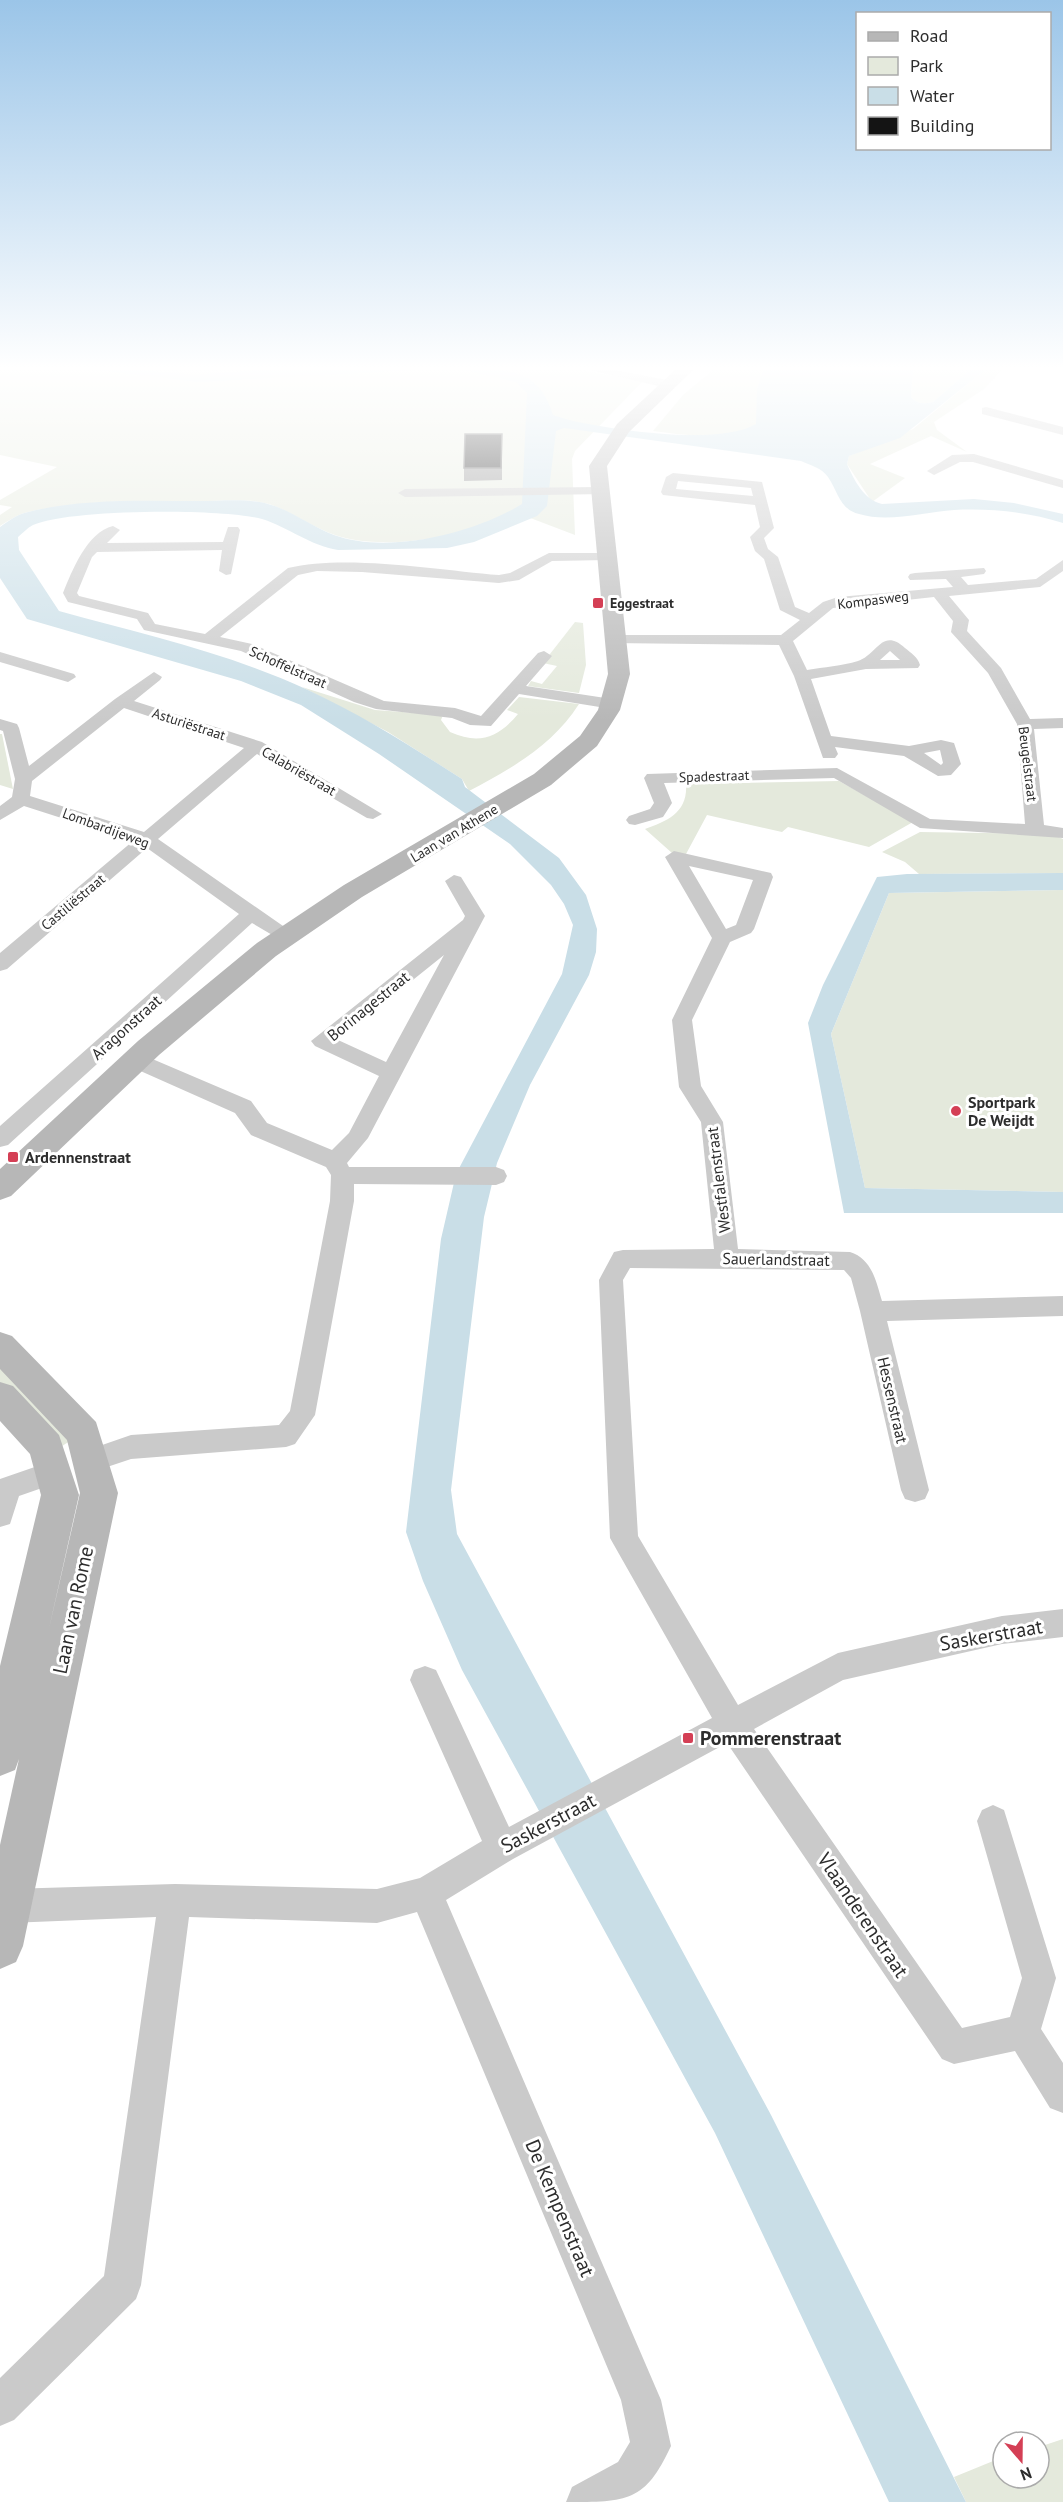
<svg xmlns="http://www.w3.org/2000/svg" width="1063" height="2502" font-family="'PT Sans',sans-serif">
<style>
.green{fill:#e4e9dc}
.water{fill:#c9dee7}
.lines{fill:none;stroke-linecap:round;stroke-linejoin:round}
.street{fill:#cacaca;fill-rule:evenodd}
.secondary{fill:#b7b7b7;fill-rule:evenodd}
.wall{fill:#8a8a8a}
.building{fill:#141414;stroke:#5a5a5a;stroke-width:1.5}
.poi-dot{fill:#d43f55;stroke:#fff;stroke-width:2}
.labels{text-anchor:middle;stroke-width:6;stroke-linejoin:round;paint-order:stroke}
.far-street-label{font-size:14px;fill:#2d2d2d;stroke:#fff}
.far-poi-label{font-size:14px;font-weight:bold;fill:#2d2d2d;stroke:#fff;text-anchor:start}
.street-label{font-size:16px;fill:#2d2d2d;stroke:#fff}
.poi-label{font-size:16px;font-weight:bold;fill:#2d2d2d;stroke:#fff;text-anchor:start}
.near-street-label{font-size:20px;fill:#2d2d2d;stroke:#fff}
.near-poi-label{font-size:20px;font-weight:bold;fill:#2d2d2d;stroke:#fff;text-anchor:start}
</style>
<rect width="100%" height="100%" fill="#fff"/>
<g class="green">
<path d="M 0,370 L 581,370 L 643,381 L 575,451 L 572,459 L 575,535 L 512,511 C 468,537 384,552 335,535 C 312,527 292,512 269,504 C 249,498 221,501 201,501 C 144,501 84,499 28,512 C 18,514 8,521 0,526 L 0,515 L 12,507 L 0,505 L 0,500 L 57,467 L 0,455 Z"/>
<path d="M 713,370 L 763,370 L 757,389 L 757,424 C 727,442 686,435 653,431 L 683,395 Z"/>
<path d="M 913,370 L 970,370 L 933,402 C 924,404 917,404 911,397 Z"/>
<path d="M 985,370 L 1002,370 L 984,389 L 934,422 L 937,430 L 967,452 L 931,436 L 870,464 L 905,478 L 872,502 L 847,464 L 849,456 L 913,429 Z"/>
<path d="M 575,622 L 583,623 L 586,665 L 579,693 L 528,686 L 531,681 L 542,684 L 557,666 L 543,663 Z"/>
<path d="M 302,687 L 375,710 L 443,715 L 441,720 L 450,732 C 479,745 498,738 518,714 L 507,710 L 519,697 L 579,704 C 552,746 512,768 469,791 L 462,779 L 388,732 Z"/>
<path d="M 0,734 L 2,734 L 13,789 L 0,785 Z"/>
<path d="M 839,781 L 913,822 L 869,847 L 788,827 L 782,832 L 707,815 L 686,854 L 672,853 L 645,829 C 668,821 688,812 686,784 Z"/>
<path d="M 920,832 L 1052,834 L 1063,839 L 1063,873 L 919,874 L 905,862 L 882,852 Z"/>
<path d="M 1063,890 L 1063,1192 L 865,1188 L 831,1034 L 889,893 Z"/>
<path d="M 0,1357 L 70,1441 L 62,1446 L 0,1387 Z"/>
<path d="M 1063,2439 L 1063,2502 L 966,2502 L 954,2477 L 1003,2457 L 1003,2478 L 1039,2478 L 1039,2447 Z"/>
</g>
<g class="water">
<path d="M 96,370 L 142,370 L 195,375 L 256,370 L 414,370 L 199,382 Z"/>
<path d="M 464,370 C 506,370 538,366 553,415 L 569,420 C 612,430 719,446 756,424 L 757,389 L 763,370 L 913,370 L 911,397 C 917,404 924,404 933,402 L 970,370 L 985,370 L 900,438 L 849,456 L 847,464 C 854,480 864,500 882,504 L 974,499 L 1014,503 L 1063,514 L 1063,523 C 1029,512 990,508 954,510 C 925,512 888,523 859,514 C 839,509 838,491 828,477 C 822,468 810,465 801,461 L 564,428 L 556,431 L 547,506 L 537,516 L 474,542 L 447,548 L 338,550 C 311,546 288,527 262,519 C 222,508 68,509 33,525 C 27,528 23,533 18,537 L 19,550 L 59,611 C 142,634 229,653 308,690 C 362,715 412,747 462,779 L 465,787 L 559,858 L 586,895 L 597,929 L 596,952 L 589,975 L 530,1085 L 497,1163 L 484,1217 L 451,1490 L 457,1534 L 771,2115 L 966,2502 L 889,2502 L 715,2133 L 462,1670 L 423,1581 L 406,1532 L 441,1239 L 456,1174 L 562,974 L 573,925 L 564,904 L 551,885 L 510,844 L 379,754 L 301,705 L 241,681 L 27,619 L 0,578 L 0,527 C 8,521 18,514 28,512 C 84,498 143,501 200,501 C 221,501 248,498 268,504 C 291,510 312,527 334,535 C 388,555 475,533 522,504 L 527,393 L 516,382 Z"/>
<path d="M 1063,873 L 1063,890 L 889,893 L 831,1034 L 865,1188 L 1063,1192 L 1063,1213 L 844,1213 L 808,1023 L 823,985 L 877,877 L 907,874 Z"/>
</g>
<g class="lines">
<g class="street">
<path d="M 589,370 L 615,370 L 667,380 L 673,384 L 667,388 Z"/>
<path d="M 986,407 L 1063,427 L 1063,435 L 982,414 L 982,408 Z"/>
<path d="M 974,454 L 1063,480 L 1063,488 L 973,462 L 960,462 L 934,475 L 927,471 L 952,455 Z"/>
<path d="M 673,473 L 762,482 L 774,528 L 764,538 L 768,549 L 778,557 L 795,607 L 809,613 L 823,602 L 838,597 L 953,587 L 946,579 L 910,580 L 908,577 L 910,574 L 915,573 L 984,568 L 986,571 L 984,574 L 961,577 L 968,585 L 1036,579 L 1063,560 L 1063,571 L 1040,587 L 949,596 L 969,620 L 967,631 L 1001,668 L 1030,719 L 1063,718 L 1063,728 L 1034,729 L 1044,825 L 1063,828 L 1063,838 L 920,828 L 834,778 L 664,783 L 672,803 L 663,817 L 635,825 L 629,824 L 626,820 L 629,816 L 650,809 L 654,803 L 644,778 L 647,774 L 837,768 L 930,819 L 1025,824 L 1017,724 L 988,673 L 951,632 L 953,621 L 934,597 L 833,608 L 793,641 L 807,670 C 824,667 842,666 858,661 C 877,655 882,627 905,648 C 911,653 918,657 920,665 L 918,668 L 866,669 L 811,679 L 831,736 L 909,746 L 941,740 L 954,743 L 961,764 L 951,775 L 938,776 L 904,756 L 835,747 L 838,754 L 835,758 L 823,758 L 794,676 L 779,645 L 610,643 L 608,640 L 610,637 L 616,635 L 781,635 L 800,620 L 780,610 L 764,559 L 755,551 L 750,537 L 760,527 L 755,505 L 663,495 L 661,492 L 666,477 ZM 678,481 L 751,488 L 753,496 L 676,489 ZM 890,651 L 900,660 L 880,660 ZM 940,750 L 943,763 L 941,765 L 924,753 Z"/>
<path d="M 600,487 L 605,488 L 605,494 L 405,497 L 398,493 L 405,489 Z"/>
<path d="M 113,526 L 120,530 L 107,543 L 223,542 L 228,527 L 238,527 L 240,530 L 231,574 L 226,575 L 219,571 L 222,550 L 97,552 L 92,557 L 77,593 L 79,596 L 148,613 L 155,624 L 205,634 L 288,568 C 345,554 438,570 499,575 L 510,573 L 549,553 L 612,553 L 614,556 L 612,559 L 607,560 L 552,561 L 519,580 L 499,583 L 362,572 L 317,571 L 298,575 L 220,637 L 252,644 L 384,701 L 455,708 L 481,716 L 538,653 L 544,651 L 552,656 L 526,686 L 612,699 L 620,704 L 612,709 L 519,694 L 491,726 L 470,725 L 452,718 L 376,709 L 354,702 L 241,651 L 144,630 L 137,619 L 68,602 L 63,593 C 72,571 87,532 113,526 Z"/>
<path d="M 0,652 L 74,674 L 76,677 L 68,682 L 0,662 Z"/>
<path d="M 154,672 L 162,677 L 160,680 L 134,701 L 262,742 L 382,814 L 373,819 L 367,818 L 257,754 L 158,839 L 296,935 L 293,939 L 279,939 L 252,923 L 8,1145 L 0,1147 L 0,1126 L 239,914 L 147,848 L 7,969 L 0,971 L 0,953 L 133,841 L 24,806 L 0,820 L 0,806 L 12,797 L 15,779 L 3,731 L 0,730 L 0,719 L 17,724 L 19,728 L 29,766 L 115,699 ZM 124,708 L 244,748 L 144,832 L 30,796 L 32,781 Z"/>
<path d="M 674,851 L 771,873 L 773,877 L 754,929 L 751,933 L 730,942 L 692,1020 L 701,1086 L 723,1122 L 738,1249 L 850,1252 C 872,1259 876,1281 882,1301 L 1063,1296 L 1063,1316 L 887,1321 L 929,1490 L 925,1499 L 915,1502 L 905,1499 L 901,1490 L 860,1311 L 851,1278 L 844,1270 L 630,1268 L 623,1280 L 638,1536 L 738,1705 L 838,1653 L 1002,1616 L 1063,1609 L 1063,1637 L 1002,1644 L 843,1680 L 754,1729 L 962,2028 L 1010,2017 L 1022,1978 L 977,1821 L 982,1810 L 993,1805 L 1004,1810 L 1056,1978 L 1041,2029 L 1063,2063 L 1063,2113 L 1050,2108 L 1015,2051 L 954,2064 L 942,2059 L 727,1743 L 513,1859 L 446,1900 L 661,2400 L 671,2446 C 645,2502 628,2502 566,2502 L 572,2487 L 618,2462 L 630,2442 L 621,2400 L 417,1912 L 377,1923 L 189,1917 L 141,2285 L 136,2299 L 14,2420 L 0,2426 L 0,2378 L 104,2276 L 156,1917 L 9,1923 L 0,1919 L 0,1893 L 9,1889 L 175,1884 L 377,1889 L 420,1878 L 482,1841 L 410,1680 L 414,1670 L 425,1666 L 436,1670 L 509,1827 L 712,1718 L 610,1538 L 599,1280 L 614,1252 L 623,1250 L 714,1249 L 701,1122 L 679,1087 L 672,1020 L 712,938 L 665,857 ZM 689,866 L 753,880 L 736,925 L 726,929 Z"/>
<path d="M 454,875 L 461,877 L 485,916 L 368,1138 L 347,1163 L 349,1167 L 496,1167 L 504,1170 L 507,1176 L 504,1182 L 496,1185 L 354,1184 L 354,1201 L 315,1415 L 295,1444 L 286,1447 L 131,1459 L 92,1472 L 82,1468 L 79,1460 L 82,1452 L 131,1435 L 279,1425 L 290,1411 L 330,1201 L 331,1175 L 326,1167 L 251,1135 L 235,1113 L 127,1065 L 124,1060 L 127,1055 L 135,1053 L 143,1055 L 251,1101 L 267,1123 L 332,1150 L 349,1133 L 379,1076 L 315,1046 L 311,1041 L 463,920 L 465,916 L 445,881 ZM 444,955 L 386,1062 L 338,1040 Z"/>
<path d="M 55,1460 L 65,1464 L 69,1472 L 65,1480 L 19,1496 L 10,1524 L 0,1527 L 0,1479 Z"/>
</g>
<g class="secondary">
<path d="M 675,370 L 693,370 L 629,432 L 607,466 L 630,674 L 620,710 L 597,746 L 551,785 L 362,897 L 276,956 L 159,1055 L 11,1196 L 0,1200 L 0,1169 L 138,1041 L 257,943 L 344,885 L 534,774 L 580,736 L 598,710 L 608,674 L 589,466 L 617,424 Z"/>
<path d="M 0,1332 L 12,1336 L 96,1422 L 118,1493 L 23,1946 L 16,1962 L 0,1969 L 0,1845 L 19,1759 L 15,1770 L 0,1776 L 0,1666 L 41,1495 L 30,1454 L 0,1421 L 0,1382 L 13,1386 L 59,1435 L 79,1495 L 48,1633 L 80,1493 L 67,1440 L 0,1369 Z"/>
</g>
</g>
<path class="wall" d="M 502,447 L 502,480 L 464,481 L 464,468 Z"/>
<path class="building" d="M 465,434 L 502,434 L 501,468 L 464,468 Z"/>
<linearGradient id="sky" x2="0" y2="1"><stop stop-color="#9bc5e8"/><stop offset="0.51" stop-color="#fff"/><stop offset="1" stop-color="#fff" stop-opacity="0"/></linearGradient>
<rect width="1063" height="721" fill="url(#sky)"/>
<g class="poi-dot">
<rect x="592" y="597" width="12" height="12" rx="3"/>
<circle cx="956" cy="1111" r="6"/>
<rect x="7" y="1151" width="12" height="12" rx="3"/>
<rect x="682" y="1732" width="12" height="12" rx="3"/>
</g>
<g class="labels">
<g class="far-street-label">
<text transform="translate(873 600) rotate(-7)" y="5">Kompasweg</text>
<text transform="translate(288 667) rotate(24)" y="5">Schoffelstraat</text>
<text transform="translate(189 724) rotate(18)" y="5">Asturiëstraat</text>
<text transform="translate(1028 764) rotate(83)" y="5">Beugelstraat</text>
<text transform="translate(299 771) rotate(30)" y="5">Calabriëstraat</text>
<text transform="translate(714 776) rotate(-2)" y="5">Spadestraat</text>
<text transform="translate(106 828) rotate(20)" y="5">Lombardijeweg</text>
<text transform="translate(454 833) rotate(-31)" y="5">Laan van Athene</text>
<text transform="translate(73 902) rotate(-40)" y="5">Castiliëstraat</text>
</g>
<g class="far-poi-label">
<text x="610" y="608">Eggestraat</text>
</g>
<g class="street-label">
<text transform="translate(368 1006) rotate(-39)" y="6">Borinagestraat</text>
<text transform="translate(126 1027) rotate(-42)" y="6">Aragonstraat</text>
<text transform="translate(718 1180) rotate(-97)" y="6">Westfalenstraat</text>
<text transform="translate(776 1259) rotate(1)" y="6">Sauerlandstraat</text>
<text transform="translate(893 1400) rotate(77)" y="6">Hessenstraat</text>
</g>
<g class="poi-label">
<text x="968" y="1108">Sportpark<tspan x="968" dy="18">De Weijdt</tspan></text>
<text x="25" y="1163">Ardennenstraat</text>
</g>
<g class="near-street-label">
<text transform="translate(73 1610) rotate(-78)" y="7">Laan van Rome</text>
<text transform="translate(991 1635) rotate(-10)" y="7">Saskerstraat</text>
<text transform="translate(548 1823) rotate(-28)" y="7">Saskerstraat</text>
<text transform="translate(863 1915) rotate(56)" y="7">Vlaanderenstraat</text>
<text transform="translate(560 2208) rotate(67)" y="7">De Kempenstraat</text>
</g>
<g class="near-poi-label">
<text x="700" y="1745">Pommerenstraat</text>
</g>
</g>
<rect x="856" y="12" width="195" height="138" fill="#ffffff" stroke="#ababab" stroke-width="1.5"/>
<rect x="868" y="32" width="30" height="9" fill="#b7b7b7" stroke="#ababab" stroke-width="1.5"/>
<text x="910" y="42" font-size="18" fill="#2d2d2d">Road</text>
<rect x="868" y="57" width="30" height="18" fill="#e4e9dc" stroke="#ababab" stroke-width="1.5"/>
<text x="910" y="72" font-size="18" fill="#2d2d2d">Park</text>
<rect x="868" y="87" width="30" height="18" fill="#c9dee7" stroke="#ababab" stroke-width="1.5"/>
<text x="910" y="102" font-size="18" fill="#2d2d2d">Water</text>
<rect x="868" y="117" width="30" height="18" fill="#141414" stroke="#ababab" stroke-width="1.5"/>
<text x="910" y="132" font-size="18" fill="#2d2d2d">Building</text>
<g transform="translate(1021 2460) rotate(160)"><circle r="28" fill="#ffffff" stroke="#ababab" stroke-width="1.5"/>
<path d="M0-4.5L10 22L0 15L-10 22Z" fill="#d43f55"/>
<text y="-9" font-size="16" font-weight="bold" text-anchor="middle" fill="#2d2d2d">N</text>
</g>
</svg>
